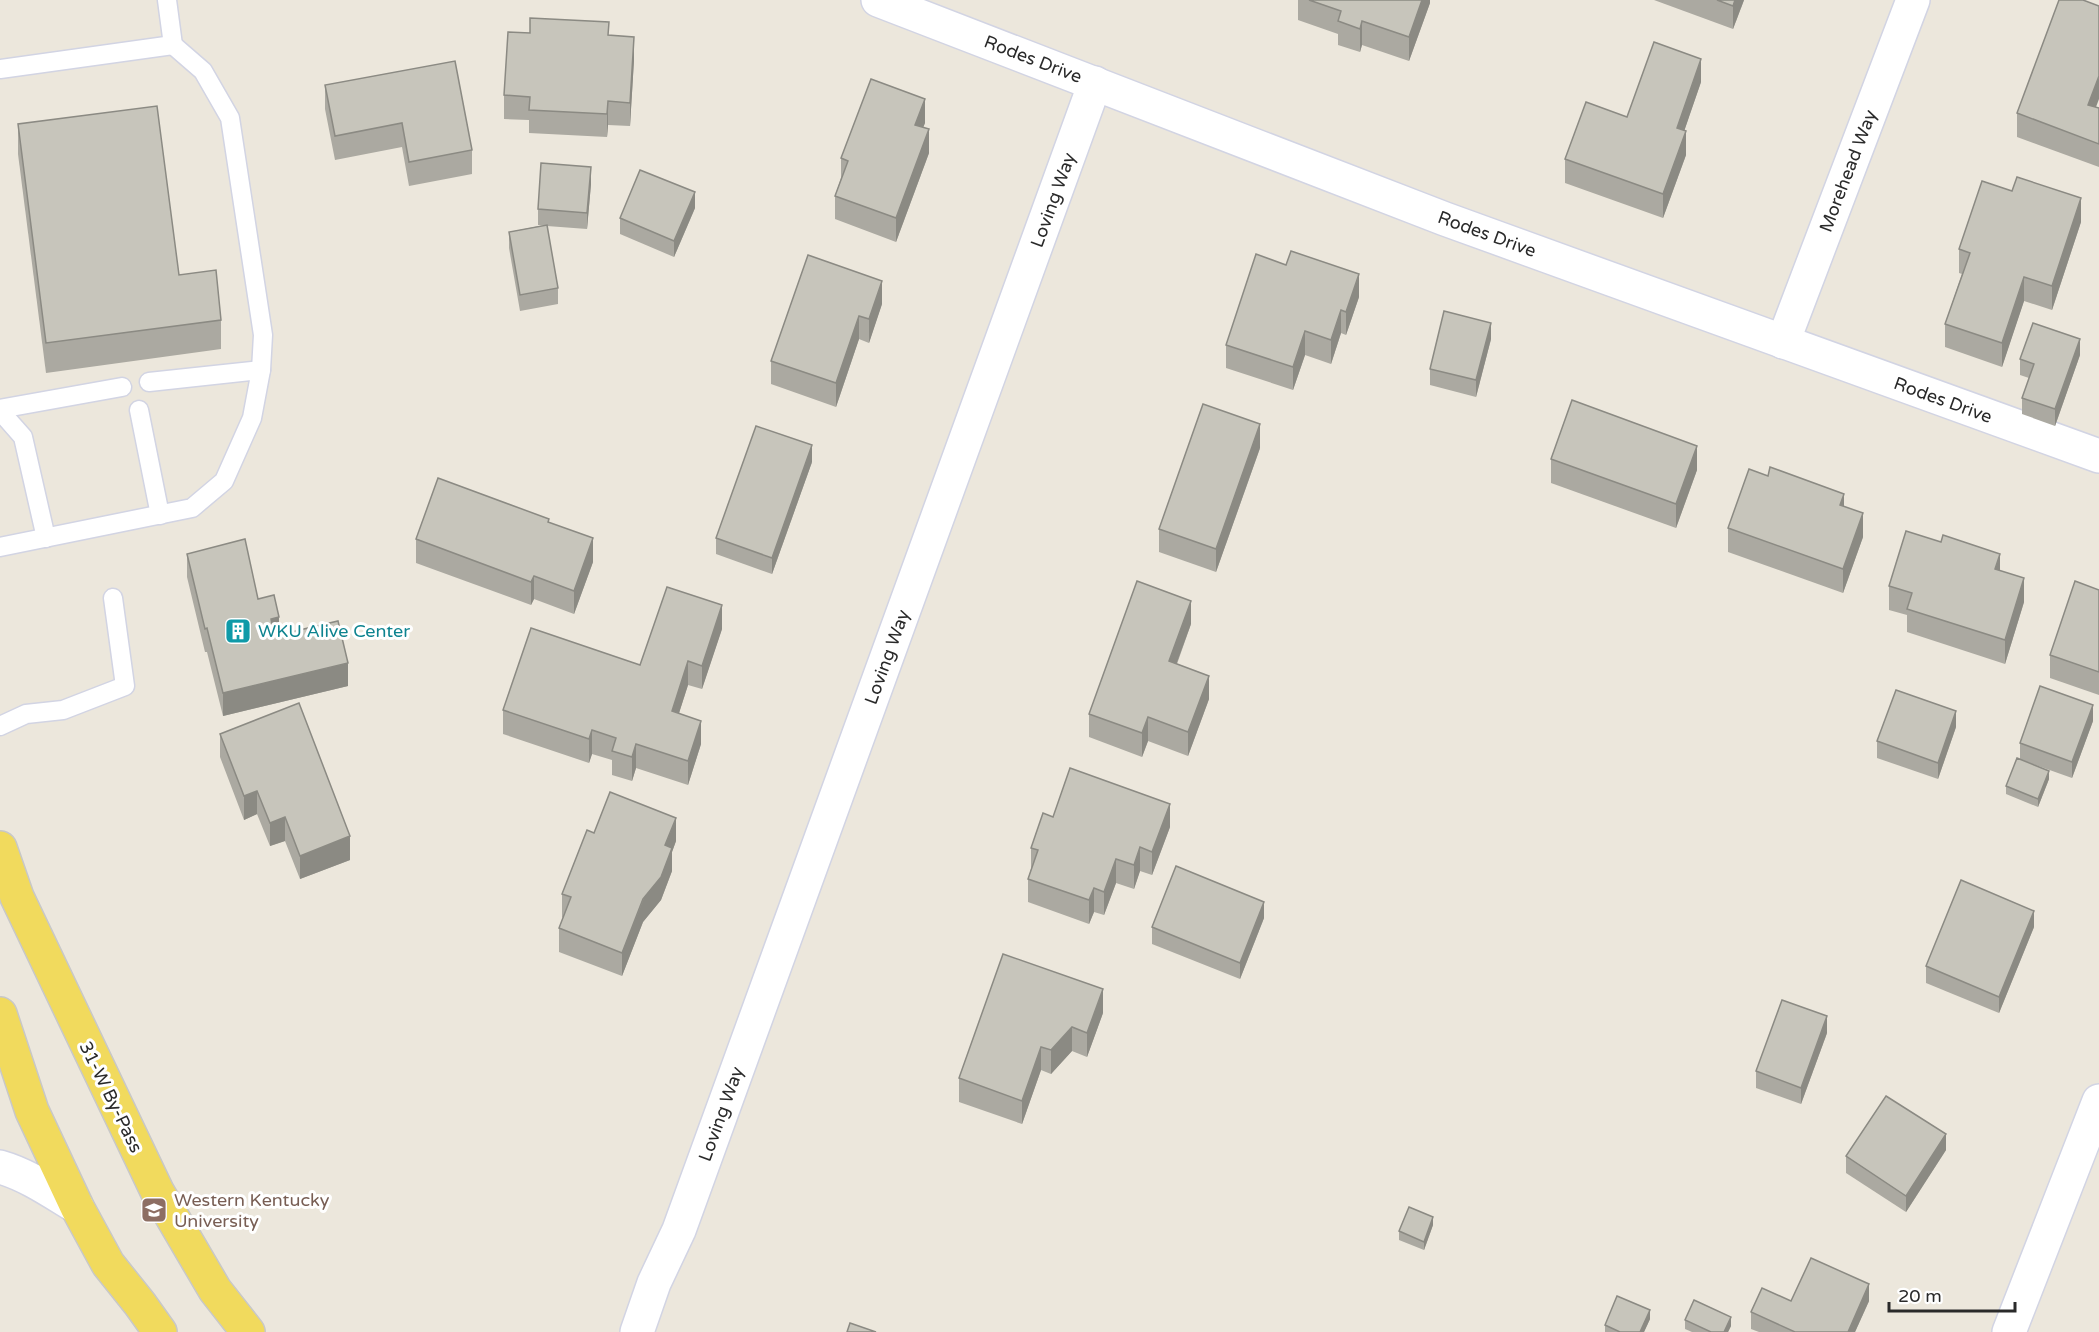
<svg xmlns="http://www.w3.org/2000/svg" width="2099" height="1332" font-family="'Varela Round',sans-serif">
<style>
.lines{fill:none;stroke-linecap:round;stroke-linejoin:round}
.service-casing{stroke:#d2d4e3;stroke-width:21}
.minor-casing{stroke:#d2d4e3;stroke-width:36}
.primary-casing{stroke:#c8c8c8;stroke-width:36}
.service{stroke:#fff;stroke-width:18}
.minor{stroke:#fff;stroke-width:33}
.primary{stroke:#f1da5d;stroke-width:33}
.wall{fill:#aba9a1}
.shaded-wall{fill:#8b8a83}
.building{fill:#c7c5bb;stroke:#8b8a83;stroke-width:1.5}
.labels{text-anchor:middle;stroke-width:6;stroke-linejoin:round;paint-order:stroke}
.street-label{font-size:18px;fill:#2a2a2a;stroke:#fff}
.culture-label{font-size:18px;fill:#0d838f;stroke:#fff;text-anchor:start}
.education-label{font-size:18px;fill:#785e54;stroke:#fff;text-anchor:start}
</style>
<rect width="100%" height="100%" fill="#ece7dc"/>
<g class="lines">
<defs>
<g id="service">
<path d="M 173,45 L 203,71 L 230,118 L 263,335 L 261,370"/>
<path d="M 0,69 L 173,45 L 167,0"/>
<path d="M 0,409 L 122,387"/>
<path d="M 139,410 L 160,515"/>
<path d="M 0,411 L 23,437 L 46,538"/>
<path d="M 0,547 L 192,508 L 224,481 L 252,418 L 261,370 L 149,382"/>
<path d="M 0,726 L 26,714 L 63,710 L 125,686 L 113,598"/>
</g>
<g id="minor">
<path d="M 878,0 L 1445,219 L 2099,456"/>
<path d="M 1783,342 L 1913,0"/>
<path d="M 0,1167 C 28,1175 52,1192 77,1207"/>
<path d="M 637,1332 L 654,1283 L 679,1230 L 1095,83"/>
<path d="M 2009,1332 L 2099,1101"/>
</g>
<g id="primary">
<path d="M 0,848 L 17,897 L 157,1191 L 215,1290 L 248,1332"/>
<path d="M 0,1014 L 32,1111 L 77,1207 L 108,1264 L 140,1304 L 160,1332"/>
</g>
</defs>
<use href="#service" class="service-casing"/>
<use href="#minor" class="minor-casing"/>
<use href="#primary" class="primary-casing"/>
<use href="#service" class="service"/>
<use href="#minor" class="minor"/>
<use href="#primary" class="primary"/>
</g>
<g class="wall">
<path d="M 1298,0 L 1430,0 L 1430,3 L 1409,61 L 1362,45 L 1360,52 L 1338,45 L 1338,34 L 1298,20 Z"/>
<path d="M 1654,0 L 1744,0 L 1733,29 Z"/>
<path d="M 609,35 L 634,60 L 630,126 L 608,125 L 607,137 L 529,133 L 529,120 L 504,119 L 504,95 Z"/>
<path d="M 1701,82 L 1684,131 L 1686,155 L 1663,218 L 1565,183 L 1565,159 L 1627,117 Z"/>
<path d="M 325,85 L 472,150 L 472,174 L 409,186 L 402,147 L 335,160 L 325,109 Z"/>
<path d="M 2096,107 L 2099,108 L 2099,167 L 2017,137 L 2017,113 Z"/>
<path d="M 925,123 L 923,127 L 929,153 L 896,242 L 835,219 L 835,196 L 841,178 L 841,158 Z"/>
<path d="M 18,124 L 221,320 L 221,349 L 46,373 L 18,154 Z"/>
<path d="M 591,184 L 587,229 L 547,226 L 558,288 L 558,304 L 520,311 L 509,248 L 509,232 L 544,225 L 538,225 L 538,209 Z"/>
<path d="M 695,208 L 674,257 L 620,234 L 620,218 Z"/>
<path d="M 2081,222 L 2052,310 L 2024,301 L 2002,367 L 1945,347 L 1945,324 L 1962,274 L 1959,273 L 1959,249 Z"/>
<path d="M 1359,297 L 1346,335 L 1341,333 L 1331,364 L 1305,355 L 1293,390 L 1226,368 L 1226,345 Z"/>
<path d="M 882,304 L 869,343 L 859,339 L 836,407 L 771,384 L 771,361 Z"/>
<path d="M 1491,339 L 1476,397 L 1430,385 L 1430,369 Z"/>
<path d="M 2080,355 L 2055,426 L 2022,414 L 2022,398 L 2029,378 L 2020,375 L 2020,359 Z"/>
<path d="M 1260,448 L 1216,572 L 1159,552 L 1159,529 Z"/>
<path d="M 1551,459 L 1697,470 L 1676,528 L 1551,483 Z"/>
<path d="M 812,462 L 772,574 L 716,554 L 716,538 Z"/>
<path d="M 1844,506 L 1863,537 L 1843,593 L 1728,552 L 1728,528 Z"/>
<path d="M 549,522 L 593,562 L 574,614 L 534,599 L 531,605 L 416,563 L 416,539 Z"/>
<path d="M 187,554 L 258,599 L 279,635 L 348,686 L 223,716 L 207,652 L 205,652 L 187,577 Z"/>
<path d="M 2000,571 L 2024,602 L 2005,664 L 1907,632 L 1907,615 L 1889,610 L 1889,586 Z"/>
<path d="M 2099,590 L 2099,695 L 2050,678 L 2050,655 Z"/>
<path d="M 1191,624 L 1177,664 L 1209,699 L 1188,756 L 1148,741 L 1142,757 L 1089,737 L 1089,714 Z"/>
<path d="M 722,629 L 702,689 L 688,685 L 679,713 L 701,744 L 688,785 L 636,768 L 632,781 L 612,775 L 612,760 L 592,754 L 589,763 L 503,734 L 503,710 L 640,665 Z"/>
<path d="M 2093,721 L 2072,778 L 2027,762 L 2049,779 L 2038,807 L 2006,794 L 2006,786 L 2020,759 L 2020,743 Z"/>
<path d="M 1956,727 L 1938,779 L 1877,758 L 1877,741 Z"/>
<path d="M 220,734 L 350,860 L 300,879 L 285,841 L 270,846 L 257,814 L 244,820 L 220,757 Z"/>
<path d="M 1170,827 L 1152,875 L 1140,871 L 1134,889 L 1116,883 L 1104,915 L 1094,912 L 1089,924 L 1028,902 L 1028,879 L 1031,869 L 1031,848 Z"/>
<path d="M 594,833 L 676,841 L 672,852 L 672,871 L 661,900 L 643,922 L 622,976 L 559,952 L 559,928 L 563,918 L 562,917 L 562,894 Z"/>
<path d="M 1264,918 L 1240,979 L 1152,944 L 1152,927 Z"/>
<path d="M 2034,927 L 1999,1013 L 1926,983 L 1926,966 Z"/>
<path d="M 1103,1013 L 1087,1057 L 1072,1051 L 1051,1074 L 1041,1070 L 1022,1124 L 959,1102 L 959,1078 Z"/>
<path d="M 1827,1033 L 1801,1104 L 1756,1088 L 1756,1071 Z"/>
<path d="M 1946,1150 L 1906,1212 L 1846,1173 L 1846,1156 Z"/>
<path d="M 1433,1225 L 1424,1250 L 1399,1240 L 1399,1231 Z"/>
<path d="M 1869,1301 L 1855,1332 L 1759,1332 L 1751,1329 L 1751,1312 Z"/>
<path d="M 1650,1319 L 1644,1332 L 1605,1332 L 1605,1325 Z"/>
<path d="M 1685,1320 L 1731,1326 L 1728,1332 L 1692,1332 L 1685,1329 Z"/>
</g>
<g class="shaded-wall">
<path d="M 1422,0 L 1430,0 L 1430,3 L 1409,61 L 1409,37 Z"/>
<path d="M 1735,0 L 1744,0 L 1733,29 L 1733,6 Z"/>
<path d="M 1362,21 L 1362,45 L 1360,52 L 1360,29 Z"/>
<path d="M 634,37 L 634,60 L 630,126 L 630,103 Z"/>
<path d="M 1701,59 L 1701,82 L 1677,152 L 1677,128 Z"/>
<path d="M 2099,76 L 2099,99 L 2088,128 L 2088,105 Z"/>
<path d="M 925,99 L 925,123 L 915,148 L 915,125 Z"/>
<path d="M 608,101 L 608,125 L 607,137 L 607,114 Z"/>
<path d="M 929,129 L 929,153 L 896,242 L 896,218 Z"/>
<path d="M 1686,131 L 1686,155 L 1663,218 L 1663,194 Z"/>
<path d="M 591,167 L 591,184 L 587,229 L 587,213 Z"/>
<path d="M 695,192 L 695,208 L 674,257 L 674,241 Z"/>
<path d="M 2081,198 L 2081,222 L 2052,310 L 2052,286 Z"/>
<path d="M 1359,274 L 1359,297 L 1346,335 L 1346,312 Z"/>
<path d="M 2024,277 L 2024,301 L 2002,367 L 2002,343 Z"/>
<path d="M 882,281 L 882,304 L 869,343 L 869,319 Z"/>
<path d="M 1341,310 L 1341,333 L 1331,364 L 1331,340 Z"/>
<path d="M 859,316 L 859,339 L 836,407 L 836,383 Z"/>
<path d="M 1491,323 L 1491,339 L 1476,397 L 1476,380 Z"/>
<path d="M 1305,331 L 1305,355 L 1293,390 L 1293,367 Z"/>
<path d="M 2080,339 L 2080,355 L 2055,426 L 2055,409 Z"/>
<path d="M 1260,424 L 1260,448 L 1216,572 L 1216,549 Z"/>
<path d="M 812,445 L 812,462 L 772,574 L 772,558 Z"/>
<path d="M 1697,446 L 1697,470 L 1676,528 L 1676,504 Z"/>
<path d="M 1844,494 L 1844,517 L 1840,505 Z"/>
<path d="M 1863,513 L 1863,537 L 1843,593 L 1843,569 Z"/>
<path d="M 593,538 L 593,562 L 574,614 L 574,591 Z"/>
<path d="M 2000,554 L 2000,577 L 1995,569 Z"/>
<path d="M 534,576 L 534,599 L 531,605 L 531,582 Z"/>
<path d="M 2024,578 L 2024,602 L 2005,664 L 2005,640 Z"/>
<path d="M 1191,601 L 1191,624 L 1169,684 L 1169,661 Z"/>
<path d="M 722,605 L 722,629 L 702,689 L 702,666 Z"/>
<path d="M 279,617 L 279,640 L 271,642 L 271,619 Z"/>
<path d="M 688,661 L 688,685 L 672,735 L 672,711 Z"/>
<path d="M 348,663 L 348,686 L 223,716 L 223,693 Z"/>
<path d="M 1209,676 L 1209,699 L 1188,756 L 1188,732 Z"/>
<path d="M 2093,705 L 2093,721 L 2072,778 L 2072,762 Z"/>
<path d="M 1956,711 L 1956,727 L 1938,779 L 1938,763 Z"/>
<path d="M 1148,717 L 1148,741 L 1142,757 L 1142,733 Z"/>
<path d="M 701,721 L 701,744 L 688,785 L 688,761 Z"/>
<path d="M 592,730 L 592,754 L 589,763 L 589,739 Z"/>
<path d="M 636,744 L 636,768 L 632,781 L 632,757 Z"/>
<path d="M 2049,771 L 2049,779 L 2038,807 L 2038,799 Z"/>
<path d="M 257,791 L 257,814 L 244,820 L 244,796 Z"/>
<path d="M 1170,804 L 1170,827 L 1152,875 L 1152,852 Z"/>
<path d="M 285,817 L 285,841 L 270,846 L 270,823 Z"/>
<path d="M 676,818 L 676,841 L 672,852 L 672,871 L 661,900 L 643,922 L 622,976 L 622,953 Z"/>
<path d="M 350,836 L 350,860 L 300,879 L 300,856 Z"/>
<path d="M 1140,847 L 1140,871 L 1134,889 L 1134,865 Z"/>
<path d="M 1116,859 L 1116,883 L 1104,915 L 1104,892 Z"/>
<path d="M 1094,888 L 1094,912 L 1089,924 L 1089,900 Z"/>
<path d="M 1264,902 L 1264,918 L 1240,979 L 1240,963 Z"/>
<path d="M 2034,911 L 2034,927 L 1999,1013 L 1999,997 Z"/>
<path d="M 1103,989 L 1103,1013 L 1087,1057 L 1087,1033 Z"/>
<path d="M 1827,1016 L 1827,1033 L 1801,1104 L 1801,1088 Z"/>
<path d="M 1072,1027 L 1072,1051 L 1051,1074 L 1051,1050 Z"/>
<path d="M 1041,1047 L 1041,1070 L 1022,1124 L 1022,1101 Z"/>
<path d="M 1946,1134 L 1946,1150 L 1906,1212 L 1906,1196 Z"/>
<path d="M 1433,1217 L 1433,1225 L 1424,1250 L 1424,1242 Z"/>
<path d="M 1869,1284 L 1869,1301 L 1855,1332 L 1848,1332 Z"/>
<path d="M 1650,1310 L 1650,1319 L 1644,1332 L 1640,1332 Z"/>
<path d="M 1731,1317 L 1731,1326 L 1728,1332 L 1724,1332 Z"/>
</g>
<g class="building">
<path d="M 1309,0 L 1422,0 L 1409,37 L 1362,21 L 1360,29 L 1338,21 L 1341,11 Z"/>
<path d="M 1717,0 L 1735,0 L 1733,6 Z"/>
<path d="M 2059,0 L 2083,0 L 2099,6 L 2099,76 L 2088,105 L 2099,108 L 2099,144 L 2017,113 Z"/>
<path d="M 530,18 L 609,22 L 608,35 L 634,37 L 630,103 L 608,101 L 607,114 L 529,110 L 530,97 L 504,95 L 508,32 L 530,33 Z"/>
<path d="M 1654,42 L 1701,59 L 1677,128 L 1686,131 L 1663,194 L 1565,159 L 1586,102 L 1627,117 Z"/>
<path d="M 455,61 L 472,150 L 409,162 L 402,123 L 335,136 L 325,85 Z"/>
<path d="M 871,79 L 925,99 L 915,125 L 929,129 L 896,218 L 835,196 L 848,161 L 841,158 Z"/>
<path d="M 157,106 L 179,275 L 216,270 L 221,320 L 46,343 L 18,124 Z"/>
<path d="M 541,163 L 591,167 L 587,213 L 538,209 Z"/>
<path d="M 640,170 L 695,192 L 674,241 L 620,218 Z"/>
<path d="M 2017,177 L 2081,198 L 2052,286 L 2024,277 L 2002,343 L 1945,324 L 1970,253 L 1959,249 L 1982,181 L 2012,191 Z"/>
<path d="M 547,225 L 558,288 L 520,295 L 509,232 Z"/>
<path d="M 1291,251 L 1359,274 L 1346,312 L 1341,310 L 1331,340 L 1305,331 L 1293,367 L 1226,345 L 1256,254 L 1286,265 Z"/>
<path d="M 808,255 L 882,281 L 869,319 L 859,316 L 836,383 L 771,361 Z"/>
<path d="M 1444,311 L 1491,323 L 1476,380 L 1430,369 Z"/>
<path d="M 2033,323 L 2080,339 L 2055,409 L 2022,398 L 2034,364 L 2020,359 Z"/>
<path d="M 1572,400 L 1697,446 L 1676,504 L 1551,459 Z"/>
<path d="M 1203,404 L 1260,424 L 1216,549 L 1159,529 Z"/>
<path d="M 756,426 L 812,445 L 772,558 L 716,538 Z"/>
<path d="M 1770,467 L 1844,494 L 1840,505 L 1863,513 L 1843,569 L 1728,528 L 1749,469 L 1768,476 Z"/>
<path d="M 438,478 L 549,519 L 548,522 L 593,538 L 574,591 L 534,576 L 531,582 L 416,539 Z"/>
<path d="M 1906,531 L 1941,542 L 1943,535 L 2000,554 L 1995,569 L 2024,578 L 2005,640 L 1907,609 L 1912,593 L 1889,586 Z"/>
<path d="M 245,539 L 258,599 L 274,595 L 279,617 L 271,619 L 274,636 L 338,621 L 348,663 L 223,693 L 207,628 L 205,629 L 187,554 Z"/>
<path d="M 1137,581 L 1191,601 L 1169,661 L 1209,676 L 1188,732 L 1148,717 L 1142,733 L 1089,714 Z"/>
<path d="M 2075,581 L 2099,590 L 2099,672 L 2050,655 Z"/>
<path d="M 667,587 L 722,605 L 702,666 L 688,661 L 672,711 L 701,721 L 688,761 L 636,744 L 632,757 L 612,751 L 616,738 L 592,730 L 589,739 L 503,710 L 531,628 L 640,665 Z"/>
<path d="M 2040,686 L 2093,705 L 2072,762 L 2020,743 Z"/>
<path d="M 1896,690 L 1956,711 L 1938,763 L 1877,741 Z"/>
<path d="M 299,703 L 350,836 L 300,856 L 285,817 L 270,823 L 257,791 L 244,796 L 220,734 Z"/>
<path d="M 2017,758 L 2049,771 L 2038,799 L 2006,786 Z"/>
<path d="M 1070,768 L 1170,804 L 1152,852 L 1140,847 L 1134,865 L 1116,859 L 1104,892 L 1094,888 L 1089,900 L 1028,879 L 1038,850 L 1031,848 L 1043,813 L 1053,817 Z"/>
<path d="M 610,792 L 676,818 L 665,845 L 672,848 L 661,877 L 643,899 L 622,953 L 559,928 L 571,897 L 562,894 L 587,830 L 594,833 Z"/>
<path d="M 1176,866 L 1264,902 L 1240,963 L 1152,927 Z"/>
<path d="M 1961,880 L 2034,911 L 1999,997 L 1926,966 Z"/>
<path d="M 1003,954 L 1103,989 L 1087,1033 L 1072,1027 L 1051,1050 L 1041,1047 L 1022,1101 L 959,1078 Z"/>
<path d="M 1782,1000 L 1827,1016 L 1801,1088 L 1756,1071 Z"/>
<path d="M 1886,1096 L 1946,1134 L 1906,1196 L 1846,1156 Z"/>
<path d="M 1409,1207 L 1433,1217 L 1424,1242 L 1399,1231 Z"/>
<path d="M 1811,1258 L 1869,1284 L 1848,1332 L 1795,1332 L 1751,1312 L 1762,1288 L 1791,1301 Z"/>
<path d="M 1617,1296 L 1650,1310 L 1640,1332 L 1620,1332 L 1605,1325 Z"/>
<path d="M 1694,1300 L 1731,1317 L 1724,1332 L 1711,1332 L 1685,1320 Z"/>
<path d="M 850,1323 L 876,1332 L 847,1332 Z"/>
</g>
<defs>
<symbol id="building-square" viewBox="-11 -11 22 22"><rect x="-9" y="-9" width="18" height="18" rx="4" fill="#0f9aa8" stroke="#fff"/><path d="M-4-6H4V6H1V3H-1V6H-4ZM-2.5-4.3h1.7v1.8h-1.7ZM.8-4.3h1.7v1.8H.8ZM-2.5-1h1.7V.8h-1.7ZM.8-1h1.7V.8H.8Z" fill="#fff"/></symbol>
<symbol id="university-square" viewBox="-11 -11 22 22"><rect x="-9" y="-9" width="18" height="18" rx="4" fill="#8d6e63" stroke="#fff"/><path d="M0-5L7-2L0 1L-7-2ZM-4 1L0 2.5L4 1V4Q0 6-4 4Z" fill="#fff"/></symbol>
</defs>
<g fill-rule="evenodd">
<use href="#building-square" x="223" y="616" width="30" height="30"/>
<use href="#university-square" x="139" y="1195" width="30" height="30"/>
</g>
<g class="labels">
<g class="street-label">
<text transform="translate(1033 59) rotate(21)" y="6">Rodes Drive</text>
<text transform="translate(1848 171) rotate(-69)" y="6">Morehead Way</text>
<text transform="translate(1053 200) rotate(-70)" y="6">Loving Way</text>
<text transform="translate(1487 234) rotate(20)" y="6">Rodes Drive</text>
<text transform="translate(1943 400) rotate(20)" y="6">Rodes Drive</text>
<text transform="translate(887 657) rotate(-70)" y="6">Loving Way</text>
<text transform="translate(111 1097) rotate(64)" y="6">31-W By-Pass</text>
<text transform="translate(721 1114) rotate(-70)" y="6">Loving Way</text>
</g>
<g class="culture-label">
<text x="258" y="637">WKU Alive Center</text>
</g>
<g class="education-label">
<text x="174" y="1206">Western Kentucky<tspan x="174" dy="21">University</tspan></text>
</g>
</g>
<path d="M1889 1302v9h126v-9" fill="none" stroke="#2a2a2a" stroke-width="3"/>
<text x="1898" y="1302" font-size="18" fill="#2a2a2a" stroke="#ffffff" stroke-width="4.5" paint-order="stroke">20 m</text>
</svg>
